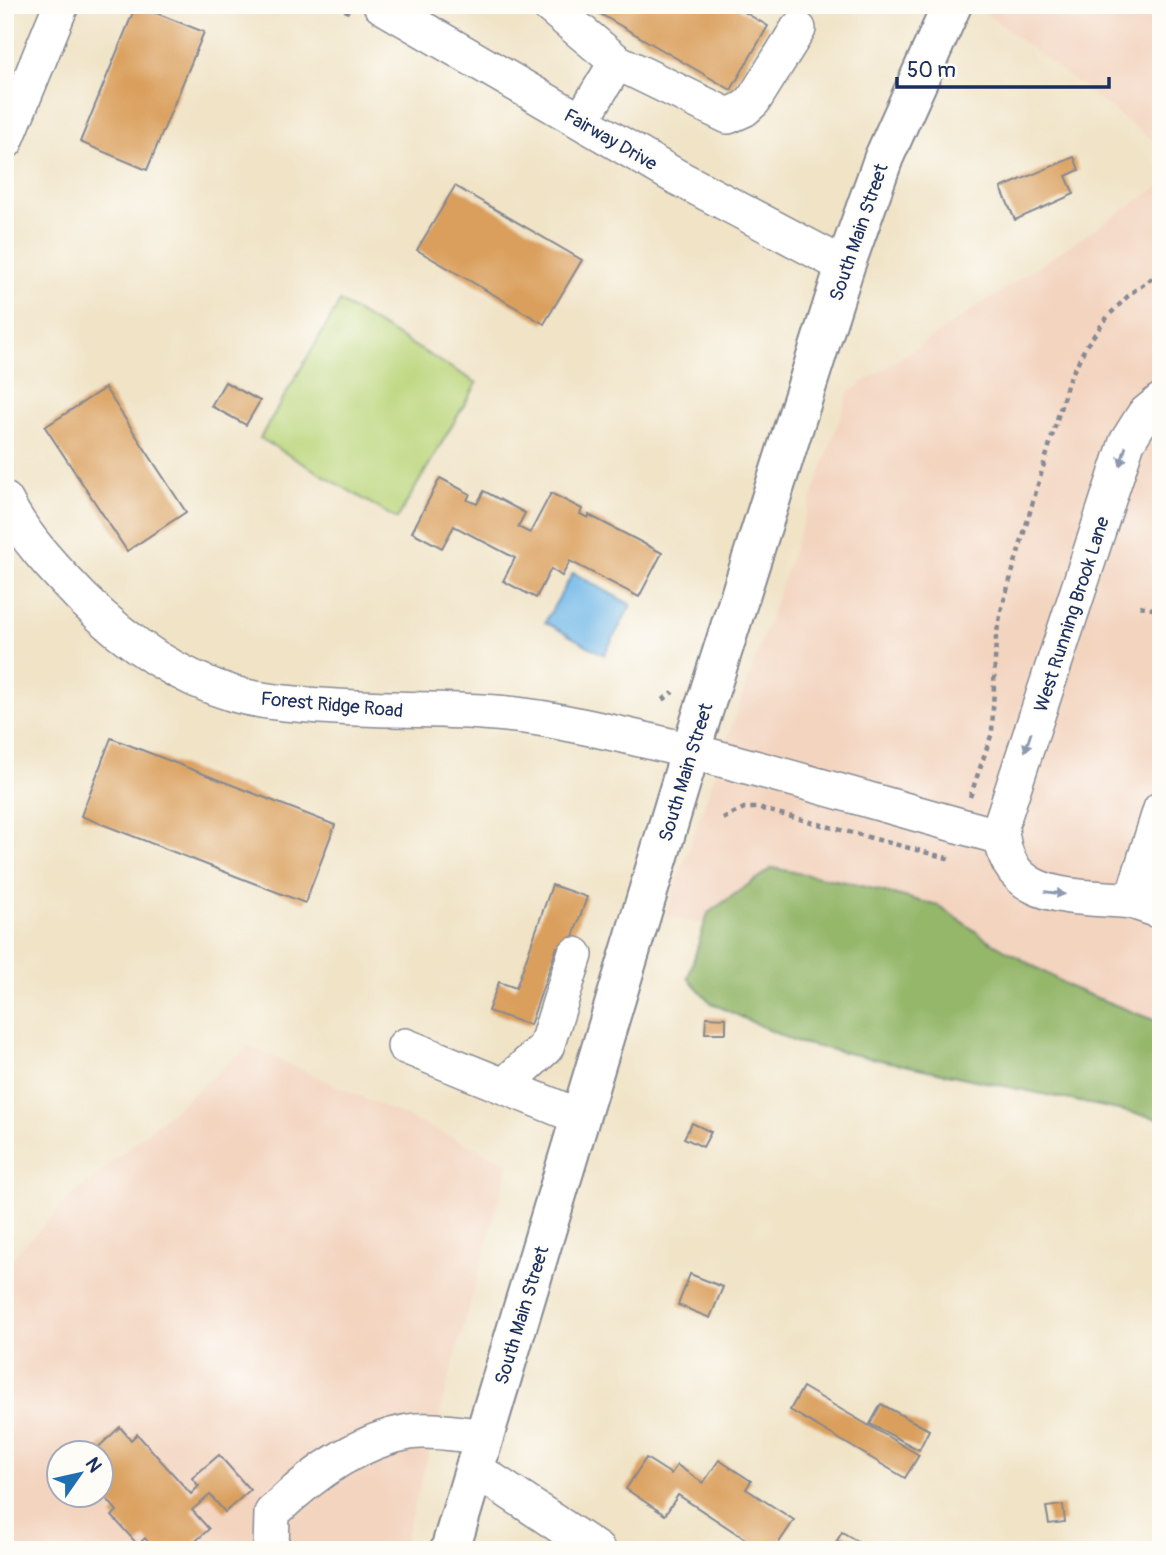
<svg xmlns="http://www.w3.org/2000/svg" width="1166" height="1555" font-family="Pangolin,sans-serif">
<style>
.built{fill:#f3d4bf;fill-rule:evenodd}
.green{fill:#bbd67b;stroke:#6b826c;stroke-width:2}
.forest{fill:#94b76b;stroke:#587364;stroke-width:2}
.water{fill:#6fb7e7;stroke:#4573a2;stroke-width:2}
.building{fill:#da9f5b}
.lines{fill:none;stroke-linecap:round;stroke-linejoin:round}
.minor-casing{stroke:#868992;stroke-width:38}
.major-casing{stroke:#868992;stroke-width:42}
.path{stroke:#868992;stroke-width:4.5;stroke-dasharray:5 5;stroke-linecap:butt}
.minor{stroke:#fff;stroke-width:35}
.major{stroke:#fff;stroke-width:38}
.oneway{fill:#8d97ae}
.labels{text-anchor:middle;stroke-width:5;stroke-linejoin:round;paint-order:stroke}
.street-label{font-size:19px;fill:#1b2f5e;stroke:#fdfcf7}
</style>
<rect width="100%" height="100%" fill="#fdfcf7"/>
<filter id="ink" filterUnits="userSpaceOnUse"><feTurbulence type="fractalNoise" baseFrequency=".0143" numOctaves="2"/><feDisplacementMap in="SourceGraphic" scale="14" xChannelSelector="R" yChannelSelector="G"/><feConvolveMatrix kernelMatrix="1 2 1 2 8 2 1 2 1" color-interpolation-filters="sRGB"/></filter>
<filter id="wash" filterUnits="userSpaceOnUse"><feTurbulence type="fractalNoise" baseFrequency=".00686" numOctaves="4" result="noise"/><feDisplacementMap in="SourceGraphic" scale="28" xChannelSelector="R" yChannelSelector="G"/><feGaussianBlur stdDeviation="1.57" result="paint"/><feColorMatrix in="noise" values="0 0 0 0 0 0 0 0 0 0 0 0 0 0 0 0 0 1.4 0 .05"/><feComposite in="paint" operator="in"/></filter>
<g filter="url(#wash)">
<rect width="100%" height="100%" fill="#f0e3c6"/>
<g class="built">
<path d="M 989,5 L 1161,5 L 1161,147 L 985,13 Z"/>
<path d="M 1161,185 L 1161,1035 L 665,916 L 849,392 Z"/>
<path d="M 249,1046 L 509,1163 L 402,1550 L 5,1550 L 5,1265 L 70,1198 ZM 60,1454 L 102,1454 L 102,1496 L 60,1496 Z"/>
</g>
<path class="green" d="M 340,302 L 477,383 L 397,519 L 260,438 Z"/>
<path class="forest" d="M 772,868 L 846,882 L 939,906 L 988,940 L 1074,989 L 1161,1023 L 1161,1119 L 795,1042 L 711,1003 L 688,978 L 708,913 Z"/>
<path class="water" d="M 573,573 L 631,605 L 604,655 L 545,622 Z"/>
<g id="blocks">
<g class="building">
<path d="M 136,5 L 204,32 L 147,170 L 80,142 Z"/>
<path d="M 585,5 L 732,5 L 768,26 L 731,90 Z"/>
<path d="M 1074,157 L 1079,170 L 1066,176 L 1074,194 L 1015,220 L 1001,188 Z"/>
<path d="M 455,186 L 582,260 L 544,324 L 417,250 Z"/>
<path d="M 225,382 L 260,401 L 246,425 L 211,406 Z"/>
<path d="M 105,388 L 186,512 L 127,551 L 45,427 Z"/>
<path d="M 440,478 L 470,494 L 467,500 L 477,504 L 484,491 L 525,513 L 518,527 L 530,533 L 551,493 L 582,509 L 580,514 L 588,518 L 589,515 L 662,553 L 639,597 L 570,561 L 562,576 L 551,569 L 536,598 L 503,581 L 515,558 L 454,526 L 442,548 L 412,532 Z"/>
<path d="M 111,738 L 335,825 L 305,903 L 81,816 Z"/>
<path d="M 552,885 L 587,897 L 568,951 L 557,947 L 530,1025 L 488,1011 L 499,982 L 516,988 Z"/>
<path d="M 706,1017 L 726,1018 L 726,1033 L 705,1033 Z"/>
<path d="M 692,1123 L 711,1132 L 703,1147 L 684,1138 Z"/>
<path d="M 690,1274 L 723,1287 L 710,1318 L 678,1305 Z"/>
<path d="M 803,1387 L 919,1455 L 905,1478 L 790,1410 Z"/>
<path d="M 881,1404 L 929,1430 L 919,1450 L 870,1424 Z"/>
<path d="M 120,1427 L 131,1440 L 137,1434 L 191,1494 L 199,1486 L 192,1478 L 219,1455 L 250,1490 L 225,1512 L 210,1495 L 192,1510 L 209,1529 L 186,1550 L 155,1550 L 145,1538 L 138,1545 L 112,1516 L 117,1511 L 102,1493 L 102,1454 L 91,1454 Z"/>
<path d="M 646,1458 L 671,1474 L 677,1465 L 703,1483 L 719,1460 L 751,1481 L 746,1489 L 794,1520 L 774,1550 L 762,1550 L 678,1495 L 665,1515 L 626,1489 Z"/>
<path d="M 1063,1505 L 1065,1522 L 1049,1524 L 1046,1507 Z"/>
<path d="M 842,1532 L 865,1546 L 863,1550 L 840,1550 L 834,1546 Z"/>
</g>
</g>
</g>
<g filter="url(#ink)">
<use href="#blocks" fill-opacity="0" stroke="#868992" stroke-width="2"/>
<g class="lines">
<defs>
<g id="minor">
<path d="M 381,5 L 675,176 L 845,266"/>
<path d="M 549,5 L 617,62 L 581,121"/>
<path d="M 617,62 L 728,116 L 744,109 L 753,101 L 798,29"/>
<path d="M 5,142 L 61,5"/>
<path d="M 1161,401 L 1144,415 L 1127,442 L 1001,825 C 1003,904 1072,895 1132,901 L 1161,809"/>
<path d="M 5,500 C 24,538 54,569 83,599 C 126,642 175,676 234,694 C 262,702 292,704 321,706 C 399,712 479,706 556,721 C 707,750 853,797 1001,837"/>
<path d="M 1132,901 L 1161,911"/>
<path d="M 405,1046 L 580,1117"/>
<path d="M 504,1086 L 546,1047 L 575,955"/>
<path d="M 475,1469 L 597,1550"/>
<path d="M 271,1550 L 272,1513 C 308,1478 357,1441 409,1432 C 432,1428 461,1435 484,1436"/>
</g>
<path id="major" d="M 450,1550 L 689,756 L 845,266 L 884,157 L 952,5"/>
</defs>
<use href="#minor" class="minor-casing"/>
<use href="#major" class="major-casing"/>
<g class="path">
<path d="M 336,5 L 352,14"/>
<path d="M 1140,606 L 1161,611"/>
<path d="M 663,700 L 673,692"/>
<path d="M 970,797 L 992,733 L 996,637 L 1001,611 L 1068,382 L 1086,346 L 1109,315 L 1131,293 L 1161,272"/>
<path d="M 723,819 L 744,808 L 758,808 L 947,858 L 948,854"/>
</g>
<use href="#minor" class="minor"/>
<use href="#major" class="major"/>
</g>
<defs><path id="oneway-solid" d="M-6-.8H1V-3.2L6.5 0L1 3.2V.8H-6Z" transform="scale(1.75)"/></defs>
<g class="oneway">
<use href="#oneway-solid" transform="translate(1123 456) rotate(107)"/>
<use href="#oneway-solid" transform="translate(1028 742) rotate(108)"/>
<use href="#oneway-solid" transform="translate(1055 893) rotate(8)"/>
</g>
</g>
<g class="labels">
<g class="street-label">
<text transform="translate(611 139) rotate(30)" y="7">Fairway Drive</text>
<text transform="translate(858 232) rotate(-71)" y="7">South Main Street</text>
<text transform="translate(1071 614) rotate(-72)" y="7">West Running Brook Lane</text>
<text transform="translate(332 704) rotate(5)" y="7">Forest Ridge Road</text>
<text transform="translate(685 772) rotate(-73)" y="7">South Main Street</text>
<text transform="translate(521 1315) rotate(-73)" y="7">South Main Street</text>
</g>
</g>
<rect width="1166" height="1555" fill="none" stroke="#fdfcf7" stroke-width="28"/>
<g transform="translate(80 1474) rotate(56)"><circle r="33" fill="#fdfcf7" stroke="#a3aaba" stroke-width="2"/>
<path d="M0-5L12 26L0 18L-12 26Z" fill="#1f6fb2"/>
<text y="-10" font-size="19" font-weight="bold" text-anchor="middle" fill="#1b2f5e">N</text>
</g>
<path d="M897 77v10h212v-10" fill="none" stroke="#1b2f5e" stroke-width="3.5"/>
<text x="907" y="77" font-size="21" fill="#1b2f5e" stroke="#fdfcf7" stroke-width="5" paint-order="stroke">50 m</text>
</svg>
